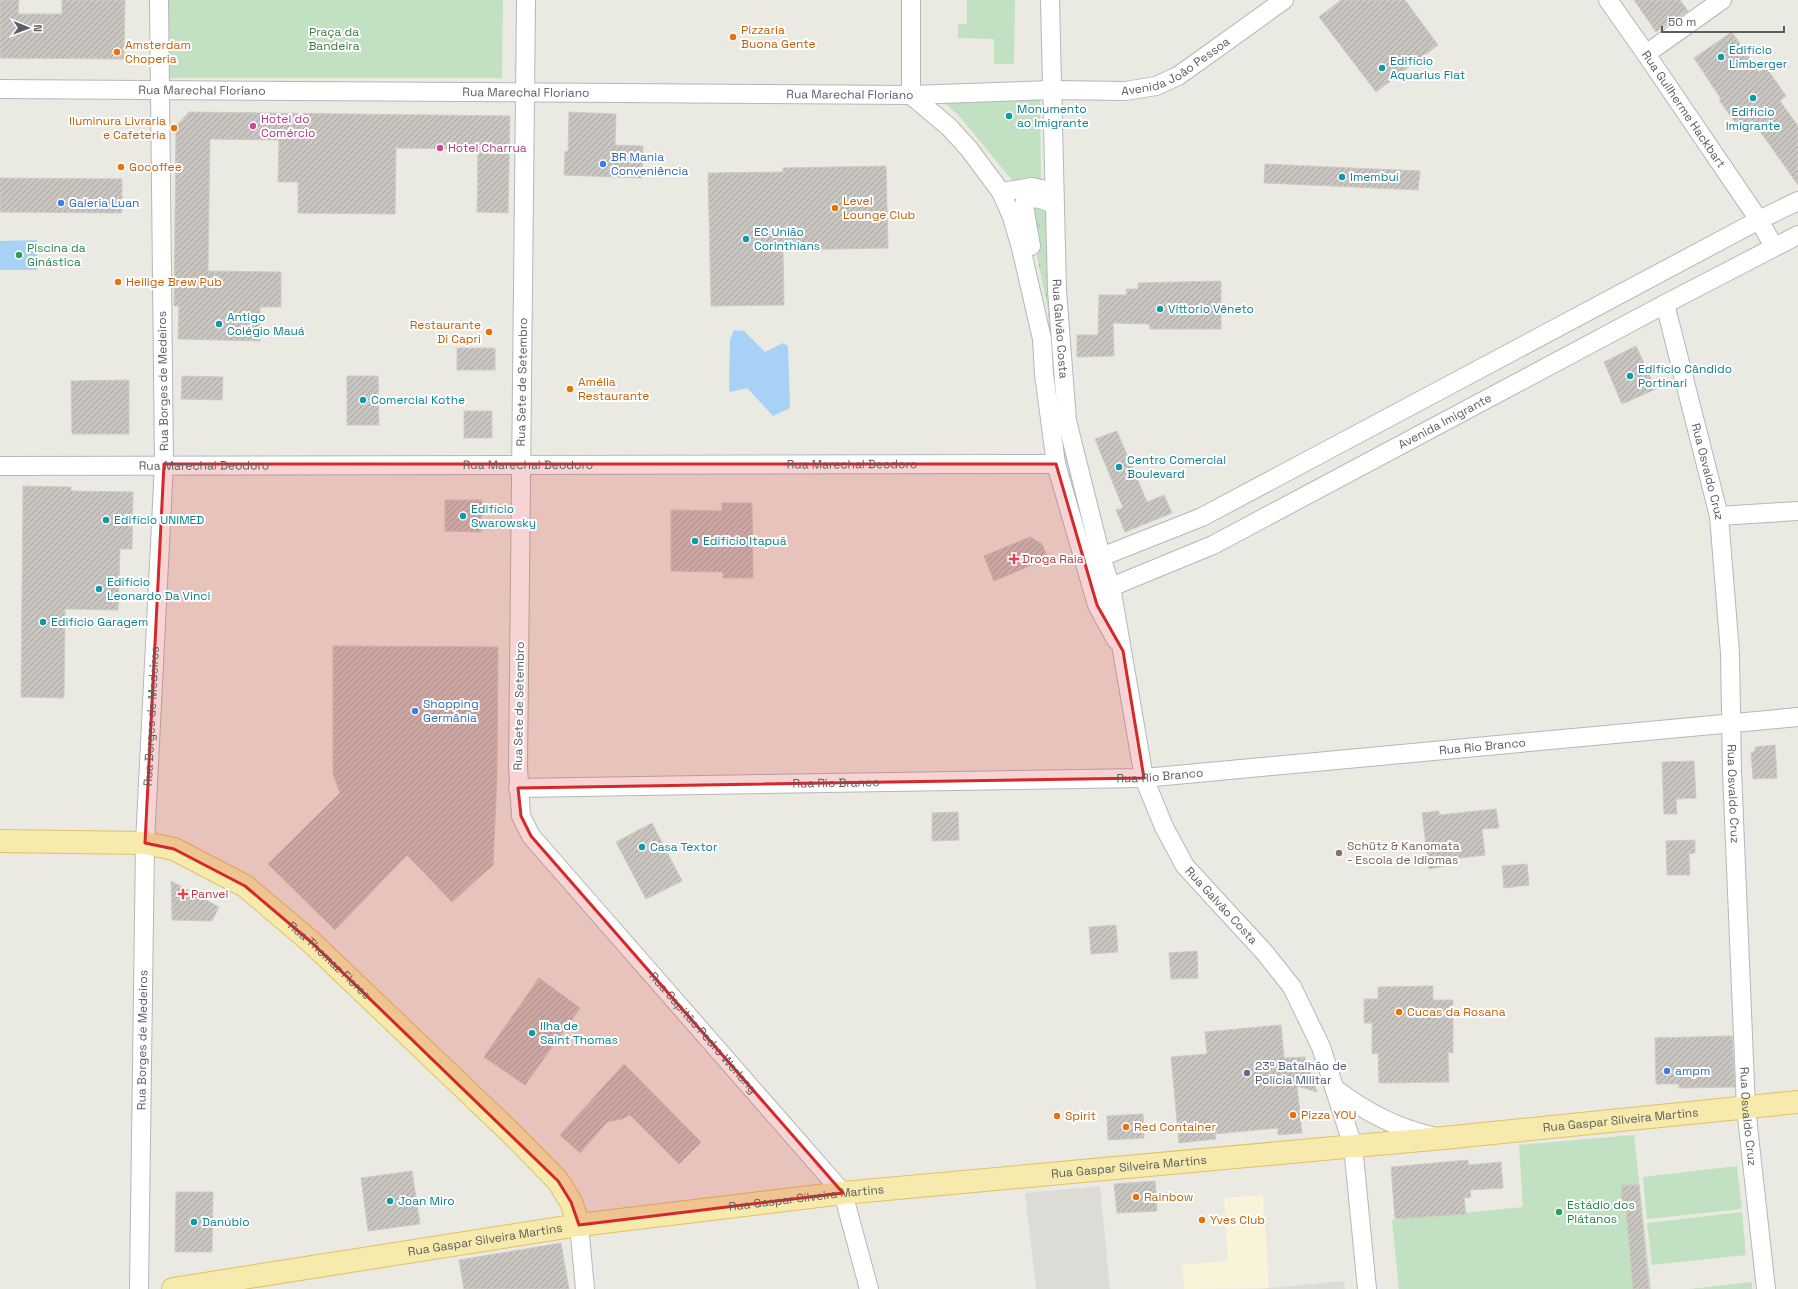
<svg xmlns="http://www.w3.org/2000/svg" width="1798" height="1289" font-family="'Space Grotesk',sans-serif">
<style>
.commercial{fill:#f9f3d9}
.industrial{fill:#dddbd6}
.grass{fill:url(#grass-tufts)}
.green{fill:#c1e1c2}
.water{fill:#a8d2f5}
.building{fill:url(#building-hatch);stroke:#cfcbc1}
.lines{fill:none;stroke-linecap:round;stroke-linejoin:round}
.minor-casing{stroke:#b4b7bb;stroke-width:20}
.major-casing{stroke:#e1c165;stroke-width:24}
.minor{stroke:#fff;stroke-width:18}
.major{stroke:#f6ebad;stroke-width:22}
.marked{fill:#d62828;fill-opacity:0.2;stroke:#d62828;stroke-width:3;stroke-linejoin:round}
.food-dot{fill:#e8710a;stroke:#fff;stroke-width:1.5}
.culture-dot{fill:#0f9aa8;stroke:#fff;stroke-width:1.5}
.hotel-dot{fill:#d1479c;stroke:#fff;stroke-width:1.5}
.shop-dot{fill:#3f7fe0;stroke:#fff;stroke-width:1.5}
.leisure-dot{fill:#2e9e5b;stroke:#fff;stroke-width:1.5}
.health-dot{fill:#e0444e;stroke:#fff;stroke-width:1.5}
.education-dot{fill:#8d6e63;stroke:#fff;stroke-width:1.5}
.service-dot{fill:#5c6f8a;stroke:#fff;stroke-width:1.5}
.labels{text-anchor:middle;stroke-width:4;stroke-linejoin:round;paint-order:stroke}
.food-label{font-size:12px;fill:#c56008;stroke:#fff;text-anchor:start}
.park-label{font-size:12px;fill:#3d7d41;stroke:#fff}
.culture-label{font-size:12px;fill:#0d838f;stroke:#fff;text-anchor:start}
.street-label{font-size:12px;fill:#5a5d61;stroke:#fff}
.hotel-label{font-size:12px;fill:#b23c85;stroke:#fff;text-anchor:start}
.shop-label{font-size:12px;fill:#366cbe;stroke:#fff;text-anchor:start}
.leisure-label{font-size:12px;fill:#27864d;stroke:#fff;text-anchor:start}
.health-label{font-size:12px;fill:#be3a42;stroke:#fff;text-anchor:start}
.education-label{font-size:12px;fill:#785e54;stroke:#fff;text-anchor:start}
.service-label{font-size:12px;fill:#4e5e75;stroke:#fff;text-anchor:start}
</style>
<defs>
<pattern id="grass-tufts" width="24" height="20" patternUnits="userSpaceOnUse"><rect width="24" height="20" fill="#c1e1c2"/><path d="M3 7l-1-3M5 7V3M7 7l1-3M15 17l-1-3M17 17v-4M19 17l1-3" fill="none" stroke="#a0baa1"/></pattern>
<pattern id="building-hatch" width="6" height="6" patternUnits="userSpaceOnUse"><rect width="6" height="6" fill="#c9c6c1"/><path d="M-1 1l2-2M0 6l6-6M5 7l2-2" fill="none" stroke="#a6a4a0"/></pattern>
</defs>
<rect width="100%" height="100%" fill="#ebeae2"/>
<path class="commercial" d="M 1263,1195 L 1269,1288 L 1184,1289 L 1182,1265 L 1228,1261 L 1224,1198 Z"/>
<g class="industrial">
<path d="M 1100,1186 L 1110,1289 L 1036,1289 L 1025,1193 Z"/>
<path d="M 1344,1281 L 1345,1289 L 1260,1289 L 1269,1288 Z"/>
</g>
<path class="grass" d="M 1035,203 L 1048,212 L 1059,408 L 1106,586 L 1100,587 L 1064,454 L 1052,387 L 1048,310 L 1030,222 L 1032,207 Z"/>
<g class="green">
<path d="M 165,0 L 503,0 L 502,78 L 165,78 Z"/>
<path d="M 967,0 L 1015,0 L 1014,64 L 994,64 L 994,39 L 958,38 L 958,24 L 967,24 Z"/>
<path d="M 936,95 L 1040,95 L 1041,183 L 1015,184 L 961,118 Z"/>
<path d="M 1634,1135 L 1651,1289 L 1399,1289 L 1392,1220 L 1523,1207 L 1519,1145 Z"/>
<path d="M 1737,1166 L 1742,1209 L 1647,1219 L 1643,1177 Z"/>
<path d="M 1742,1212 L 1746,1255 L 1652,1265 L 1647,1223 Z"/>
<path d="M 1752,1282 L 1752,1289 L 1689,1289 Z"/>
</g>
<g class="water">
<path d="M 37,240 L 37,270 L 0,270 L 0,241 Z"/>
<path d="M 734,330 L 744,331 L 765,352 L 783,343 L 788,346 L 790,408 L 773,416 L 747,388 L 730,392 L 729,389 L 730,340 Z"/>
</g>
<g class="building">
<path d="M 0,0 L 19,0 L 18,14 L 62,14 L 62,0 L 125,0 L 124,59 L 0,58 Z"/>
<path d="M 1341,0 L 1405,0 L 1438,45 L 1376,92 L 1319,17 Z"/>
<path d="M 1634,0 L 1680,0 L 1688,11 L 1656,32 Z"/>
<path d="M 1732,32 L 1759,72 L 1766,67 L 1786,96 L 1780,101 L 1798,126 L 1798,185 L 1752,120 L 1740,129 L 1719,100 L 1721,99 L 1694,58 Z"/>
<path d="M 189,112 L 510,116 L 508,213 L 477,212 L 478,149 L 396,148 L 395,214 L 298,213 L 298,182 L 278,182 L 279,140 L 210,139 L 208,271 L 281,272 L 281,307 L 260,307 L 260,341 L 178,339 L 179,306 L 174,306 L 176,126 Z"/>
<path d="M 569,112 L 616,114 L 615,145 L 643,146 L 642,178 L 564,175 L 565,151 L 568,152 Z"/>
<path d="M 1265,164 L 1420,171 L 1418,190 L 1264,183 Z"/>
<path d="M 886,166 L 888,248 L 783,250 L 784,305 L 711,306 L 708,173 L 783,172 L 783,168 Z"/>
<path d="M 0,178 L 122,179 L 122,213 L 0,212 Z"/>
<path d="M 1221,281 L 1221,329 L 1150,329 L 1149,324 L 1113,323 L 1114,356 L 1077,357 L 1077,335 L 1098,335 L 1099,295 L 1127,295 L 1126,289 L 1138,289 L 1138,283 Z"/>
<path d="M 1636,346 L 1656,389 L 1622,404 L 1604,362 Z"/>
<rect x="457" y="348" width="38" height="22"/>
<path d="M 182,376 L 223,377 L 222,400 L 181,399 Z"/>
<path d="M 347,376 L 378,376 L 379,425 L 347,425 Z"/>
<path d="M 129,380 L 129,434 L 72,434 L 71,381 Z"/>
<rect x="464" y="411" width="28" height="27"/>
<path d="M 1117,431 L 1147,502 L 1164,495 L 1172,513 L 1125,532 L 1116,510 L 1123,508 L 1095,439 Z"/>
<path d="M 23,486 L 71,487 L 71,491 L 133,492 L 132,549 L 120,549 L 118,610 L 65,609 L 64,698 L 21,697 Z"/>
<path d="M 445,500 L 482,500 L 481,532 L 445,531 Z"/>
<path d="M 722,503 L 752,503 L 753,578 L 723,578 L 723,572 L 671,571 L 671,510 L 722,511 Z"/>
<path d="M 1030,537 L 1042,544 L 1048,558 L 994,581 L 984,556 Z"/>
<path d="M 333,646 L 498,647 L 497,776 L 493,865 L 452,902 L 407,855 L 335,930 L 268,864 L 340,793 L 333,774 Z"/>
<path d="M 1775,745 L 1777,778 L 1753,779 L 1751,752 L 1755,752 L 1755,747 Z"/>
<path d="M 1694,761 L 1696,798 L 1676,799 L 1677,814 L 1664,814 L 1662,762 Z"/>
<path d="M 1496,809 L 1499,828 L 1482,829 L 1485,855 L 1444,860 L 1445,866 L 1429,869 L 1422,813 L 1439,811 L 1439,815 Z"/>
<path d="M 958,812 L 959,840 L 932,841 L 932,813 Z"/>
<path d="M 652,823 L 682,881 L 646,899 L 616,842 Z"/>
<path d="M 1695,840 L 1695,853 L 1689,854 L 1690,875 L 1667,875 L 1666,841 Z"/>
<path d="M 1527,864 L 1529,885 L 1504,888 L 1502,866 Z"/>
<path d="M 171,881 L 219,907 L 212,921 L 172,920 Z"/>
<path d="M 1116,925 L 1118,952 L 1091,954 L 1089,927 Z"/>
<path d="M 1197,951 L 1198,978 L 1171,979 L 1169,953 Z"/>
<path d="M 539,978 L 580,1008 L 525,1085 L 484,1057 Z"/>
<path d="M 1433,986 L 1433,1000 L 1453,1000 L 1453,1053 L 1448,1052 L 1449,1082 L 1379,1083 L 1378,1053 L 1372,1054 L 1372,1023 L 1364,1023 L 1364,999 L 1378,999 L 1378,987 Z"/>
<path d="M 1281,1025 L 1284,1058 L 1305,1057 L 1317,1092 L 1297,1086 L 1302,1133 L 1278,1135 L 1278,1128 L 1215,1134 L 1216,1139 L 1179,1143 L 1171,1057 L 1207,1054 L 1205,1032 Z"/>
<path d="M 1732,1036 L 1735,1087 L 1679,1088 L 1679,1084 L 1656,1084 L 1655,1038 Z"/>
<path d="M 624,1064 L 701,1142 L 679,1164 L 630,1115 L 622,1119 L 607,1122 L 580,1153 L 560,1135 Z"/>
<path d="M 1143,1114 L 1144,1138 L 1108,1140 L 1107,1116 Z"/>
<path d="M 1468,1160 L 1468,1165 L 1501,1162 L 1503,1188 L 1470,1190 L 1471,1197 L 1464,1198 L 1466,1214 L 1395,1219 L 1391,1167 Z"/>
<path d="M 412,1171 L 420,1224 L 368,1231 L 361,1178 Z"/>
<path d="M 1155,1181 L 1157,1211 L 1117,1213 L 1114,1184 Z"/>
<path d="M 1622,1185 L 1639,1185 L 1649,1289 L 1633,1289 L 1626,1210 L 1621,1210 Z"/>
<path d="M 176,1192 L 213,1192 L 212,1252 L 175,1252 Z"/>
<path d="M 561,1243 L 569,1289 L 464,1289 L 459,1260 Z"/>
</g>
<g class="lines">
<defs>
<g id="minor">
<path id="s1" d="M 526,0 L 518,767 L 521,816 L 531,836 L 843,1193 L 869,1289"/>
<path d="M 911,0 L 911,95 L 949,127 L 969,149 L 1001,192 L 1012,217 L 1021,248 L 1042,339 L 1044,374 L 1056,464 L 1097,605 L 1116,640"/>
<path id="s2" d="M 1050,0 L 1057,290 L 1067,421 L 1101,557 L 1111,587 L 1144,778 L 1164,827 L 1185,866 L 1265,953 L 1292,987 L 1321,1047 L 1353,1146 L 1367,1289"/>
<path id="s3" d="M 1608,0 L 1646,54 L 1759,220 L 1774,247"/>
<path d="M 1646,54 L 1722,0"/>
<path id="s4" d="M 0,89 L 911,95 L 1052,90 L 1125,91 L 1156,86 L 1178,76 L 1284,0"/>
<path d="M 1001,192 L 1032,187 L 1046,190"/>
<path d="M 1031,246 L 1024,206 L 1025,201 C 1034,195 1045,200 1054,205"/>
<path id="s5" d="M 1665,304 L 1719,516 L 1730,653 L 1732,771 L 1746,1108 L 1766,1289"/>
<path id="s6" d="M 0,466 L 1056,464"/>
<path d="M 1719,516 L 1798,511"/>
<path d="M 1101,557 L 1202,517 L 1759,220 L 1798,201"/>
<path id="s7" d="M 1092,587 L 1094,590 L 1111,587 L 1213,545 L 1665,304 L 1798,235"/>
<path id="s8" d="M 518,788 L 1144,778 L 1798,717"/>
<path d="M 1334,1088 C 1364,1111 1395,1128 1432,1136"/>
<path d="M 579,1225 L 585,1289"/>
<path id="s9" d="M 139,1289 L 145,843 L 164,464 L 159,0"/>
</g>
<g id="major">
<path id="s10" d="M 0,841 L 145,843 L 174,849 L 245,886 L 311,942 L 511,1133 L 558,1181 L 571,1202 L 579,1225"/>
<path id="s11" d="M 173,1289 L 579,1225 L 843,1193 L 1443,1138 L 1798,1102"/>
</g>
</defs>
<use href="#minor" class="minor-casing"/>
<use href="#major" class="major-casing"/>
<use href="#minor" class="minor"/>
<use href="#major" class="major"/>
</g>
<path class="marked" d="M 164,464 L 1056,464 L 1097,605 L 1123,651 L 1144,778 L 518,788 L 521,816 L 531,836 L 843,1193 L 579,1225 L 571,1202 L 558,1181 L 311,942 L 245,886 L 174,849 L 145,843 Z"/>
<g class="food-dot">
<circle cx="733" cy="37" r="4"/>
<circle cx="117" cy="52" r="4"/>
<circle cx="174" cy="128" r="4"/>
<circle cx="121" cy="167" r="4"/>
<circle cx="835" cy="208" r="4"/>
<circle cx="118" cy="282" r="4"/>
<circle cx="489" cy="332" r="4"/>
<circle cx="570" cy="389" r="4"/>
<circle cx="1399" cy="1012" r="4"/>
<circle cx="1293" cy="1115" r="4"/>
<circle cx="1057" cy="1116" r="4"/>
<circle cx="1126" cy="1127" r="4"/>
<circle cx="1136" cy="1197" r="4"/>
<circle cx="1202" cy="1220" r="4"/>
</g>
<g class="culture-dot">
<circle cx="1721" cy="57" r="4"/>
<circle cx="1382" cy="68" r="4"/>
<circle cx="1753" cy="98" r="4"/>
<circle cx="1009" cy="116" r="4"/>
<circle cx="1342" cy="177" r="4"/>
<circle cx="746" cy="239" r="4"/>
<circle cx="1160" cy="309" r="4"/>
<circle cx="219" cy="324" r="4"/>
<circle cx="1630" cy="376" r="4"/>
<circle cx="363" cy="400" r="4"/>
<circle cx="1119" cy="467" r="4"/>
<circle cx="463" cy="516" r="4"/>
<circle cx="106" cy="520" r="4"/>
<circle cx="695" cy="541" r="4"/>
<circle cx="99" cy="589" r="4"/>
<circle cx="43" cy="622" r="4"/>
<circle cx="642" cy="847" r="4"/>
<circle cx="532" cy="1033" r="4"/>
<circle cx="390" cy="1201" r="4"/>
<circle cx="194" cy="1222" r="4"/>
</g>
<g class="hotel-dot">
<circle cx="253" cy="126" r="4"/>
<circle cx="440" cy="148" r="4"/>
</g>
<g class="shop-dot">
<circle cx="603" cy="164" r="4"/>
<circle cx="61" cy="203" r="4"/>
<circle cx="415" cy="711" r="4"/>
<circle cx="1667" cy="1071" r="4"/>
</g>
<g class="leisure-dot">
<circle cx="19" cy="255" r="4"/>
<circle cx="1559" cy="1212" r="4"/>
</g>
<g class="health-dot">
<path d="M1012 553h4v4h4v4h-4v4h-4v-4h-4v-4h4z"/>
<path d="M181 888h4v4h4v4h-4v4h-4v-4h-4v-4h4z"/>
</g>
<circle class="education-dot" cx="1339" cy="853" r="4"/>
<circle class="service-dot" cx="1247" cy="1073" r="4"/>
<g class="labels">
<g class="food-label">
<text x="741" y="34">Pizzaria<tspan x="741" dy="14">Buona Gente</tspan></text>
<text x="125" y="49">Amsterdam<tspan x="125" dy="14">Choperia</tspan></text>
<text x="166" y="125" text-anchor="end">Iluminura Livraria<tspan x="166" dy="14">e Cafeteria</tspan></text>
<text x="129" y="171">Gocoffee</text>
<text x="843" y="205">Level<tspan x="843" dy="14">Lounge Club</tspan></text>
<text x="126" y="286">Heilige Brew Pub</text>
<text x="481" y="329" text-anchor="end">Restaurante<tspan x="481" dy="14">Di Capri</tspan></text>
<text x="578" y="386">Amélia<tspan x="578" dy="14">Restaurante</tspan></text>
<text x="1407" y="1016">Cucas da Rosana</text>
<text x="1301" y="1119">Pizza YOU</text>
<text x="1065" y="1120">Spirit</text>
<text x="1134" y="1131">Red Container</text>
<text x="1144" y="1201">Rainbow</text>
<text x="1210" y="1224">Yves Club</text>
</g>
<g class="park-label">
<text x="334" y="36">Praça da<tspan x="334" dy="14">Bandeira</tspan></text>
</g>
<g class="culture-label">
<text x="1729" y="54">Edifício<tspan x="1729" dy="14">Limberger</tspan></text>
<text x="1390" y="65">Edifício<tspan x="1390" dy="14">Aquarius Flat</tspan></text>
<text x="1017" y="113">Monumento<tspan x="1017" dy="14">ao Imigrante</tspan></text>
<text x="1753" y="116" text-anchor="middle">Edifício<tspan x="1753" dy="14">Imigrante</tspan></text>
<text x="1350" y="181">Imembuí</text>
<text x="754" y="236">EC União<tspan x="754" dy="14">Corinthians</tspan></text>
<text x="1168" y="313">Vittorio Vêneto</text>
<text x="227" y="321">Antigo<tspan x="227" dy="14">Colégio Mauá</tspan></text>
<text x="1638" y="373">Edifício Cândido<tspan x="1638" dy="14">Portinari</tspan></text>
<text x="371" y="404">Comercial Kothe</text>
<text x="1127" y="464">Centro Comercial<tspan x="1127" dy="14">Boulevard</tspan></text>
<text x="471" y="513">Edifício<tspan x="471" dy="14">Swarowsky</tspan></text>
<text x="114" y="524">Edifício UNIMED</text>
<text x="703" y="545">Edifício Itapuã</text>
<text x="107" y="586">Edifício<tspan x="107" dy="14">Leonardo Da Vinci</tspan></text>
<text x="51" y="626">Edifício Garagem</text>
<text x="650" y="851">Casa Textor</text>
<text x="540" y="1030">Ilha de<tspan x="540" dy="14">Saint Thomas</tspan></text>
<text x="398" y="1205">Joan Miro</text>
<text x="202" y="1226">Danúbio</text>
</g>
<g class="street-label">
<text dy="4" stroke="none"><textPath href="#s4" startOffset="1182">Avenida João Pessoa</textPath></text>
<text dy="4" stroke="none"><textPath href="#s4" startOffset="202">Rua Marechal Floriano</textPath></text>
<text dy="4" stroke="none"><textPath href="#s4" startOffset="526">Rua Marechal Floriano</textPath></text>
<text dy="4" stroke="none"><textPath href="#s4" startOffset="850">Rua Marechal Floriano</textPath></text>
<text dy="4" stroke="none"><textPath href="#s3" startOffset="133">Rua Guilherme Hackbart</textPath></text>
<text dy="4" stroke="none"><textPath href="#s2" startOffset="329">Rua Galvão Costa</textPath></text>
<text transform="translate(163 381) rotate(-91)" y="4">Rua Borges de Medeiros</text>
<text transform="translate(522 382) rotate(-89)" y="4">Rua Sete de Setembro</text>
<text dy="4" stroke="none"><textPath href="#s7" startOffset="394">Avenida Imigrante</textPath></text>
<text dy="4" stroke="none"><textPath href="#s6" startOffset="852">Rua Marechal Deodoro</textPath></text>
<text dy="4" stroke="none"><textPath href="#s6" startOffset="204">Rua Marechal Deodoro</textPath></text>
<text dy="4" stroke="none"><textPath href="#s6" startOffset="528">Rua Marechal Deodoro</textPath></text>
<text dy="4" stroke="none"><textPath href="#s5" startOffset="173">Rua Osvaldo Cruz</textPath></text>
<text transform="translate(519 706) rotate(-89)" y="4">Rua Sete de Setembro</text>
<text dy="4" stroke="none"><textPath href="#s9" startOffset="573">Rua Borges de Medeiros</textPath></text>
<text dy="4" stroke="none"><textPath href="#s8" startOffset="966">Rua Rio Branco</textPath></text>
<text dy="4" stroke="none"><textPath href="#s8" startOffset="642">Rua Rio Branco</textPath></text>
<text dy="4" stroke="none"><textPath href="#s8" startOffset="318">Rua Rio Branco</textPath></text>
<text dy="4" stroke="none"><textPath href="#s5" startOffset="497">Rua Osvaldo Cruz</textPath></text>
<text dy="4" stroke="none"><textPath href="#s2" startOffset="938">Rua Galvão Costa</textPath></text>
<text dy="4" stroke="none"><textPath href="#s10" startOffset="367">Rua Thomaz Flores</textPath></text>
<text dy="4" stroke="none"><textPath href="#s1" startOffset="1100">Rua Capitão Pedro Werlang</textPath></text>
<text dy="4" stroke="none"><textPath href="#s9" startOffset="249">Rua Borges de Medeiros</textPath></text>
<text dy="4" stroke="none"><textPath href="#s5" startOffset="820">Rua Osvaldo Cruz</textPath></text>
<text dy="4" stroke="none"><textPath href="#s11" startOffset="1458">Rua Gaspar Silveira Martins</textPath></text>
<text dy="4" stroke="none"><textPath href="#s11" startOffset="964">Rua Gaspar Silveira Martins</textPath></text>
<text dy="4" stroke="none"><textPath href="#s11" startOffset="640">Rua Gaspar Silveira Martins</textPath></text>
<text dy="4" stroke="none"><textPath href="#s11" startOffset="316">Rua Gaspar Silveira Martins</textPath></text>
</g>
<g class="hotel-label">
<text x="261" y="123">Hotel do<tspan x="261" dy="14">Comércio</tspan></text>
<text x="448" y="152">Hotel Charrua</text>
</g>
<g class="shop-label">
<text x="611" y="161">BR Mania<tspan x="611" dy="14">Conveniência</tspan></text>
<text x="69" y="207">Galeria Luan</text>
<text x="423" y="708">Shopping<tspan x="423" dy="14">Germânia</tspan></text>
<text x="1675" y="1075">ampm</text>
</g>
<g class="leisure-label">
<text x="27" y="252">Piscina da<tspan x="27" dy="14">Ginástica</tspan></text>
<text x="1567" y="1209">Estádio dos<tspan x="1567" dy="14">Plátanos</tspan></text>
</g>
<g class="health-label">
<text x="1022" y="563">Droga Raia</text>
<text x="191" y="898">Panvel</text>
</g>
<g class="education-label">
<text x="1347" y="850">Schütz &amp; Kanomata<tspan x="1347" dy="14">- Escola de Idiomas</tspan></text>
</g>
<g class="service-label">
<text x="1255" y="1070">23º Batalhão de<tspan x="1255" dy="14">Polícia Militar</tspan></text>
</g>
</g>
<g transform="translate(28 28) rotate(91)" stroke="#ffffff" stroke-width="3" paint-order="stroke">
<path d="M0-3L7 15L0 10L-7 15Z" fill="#5a5d61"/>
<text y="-6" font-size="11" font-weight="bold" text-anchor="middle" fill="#5a5d61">N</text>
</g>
<path d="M1662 26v6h122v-6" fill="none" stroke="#5a5d61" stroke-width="2"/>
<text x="1668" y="26" font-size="12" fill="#5a5d61" stroke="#ffffff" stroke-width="3" paint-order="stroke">50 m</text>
</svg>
